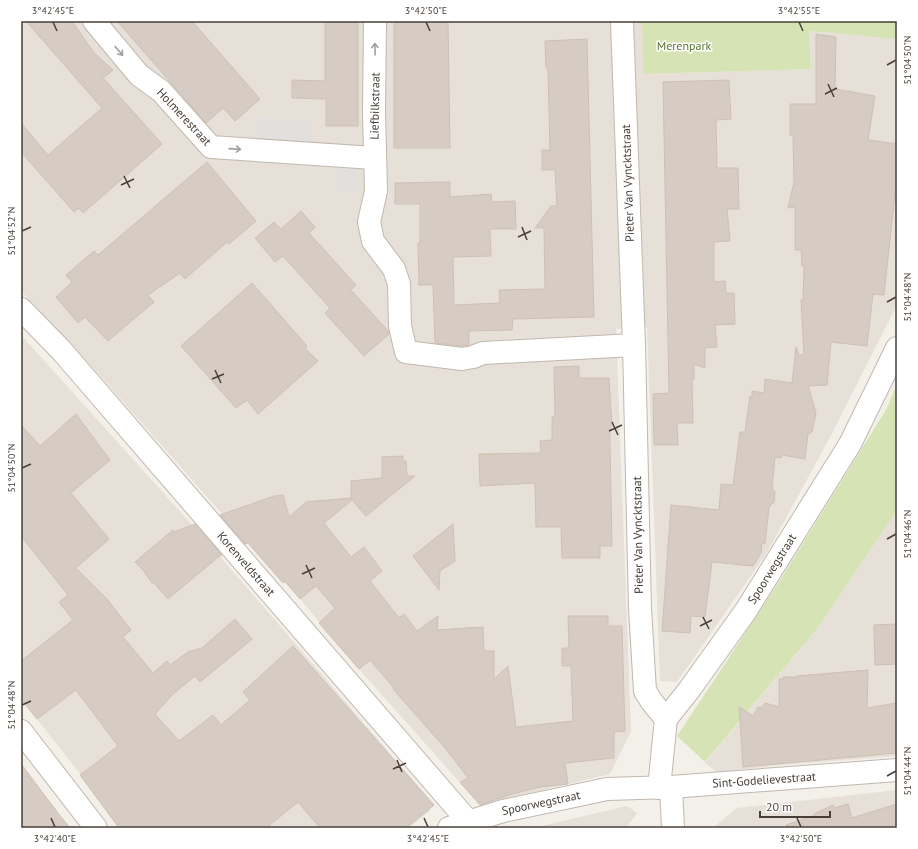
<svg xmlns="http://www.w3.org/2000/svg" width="918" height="849" font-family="'PT Sans',sans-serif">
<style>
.residential{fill:#e7e0d8}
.green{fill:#d6e4b5}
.parking{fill:#e2e0de}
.building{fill:#d7ccc3;stroke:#cfc0b3}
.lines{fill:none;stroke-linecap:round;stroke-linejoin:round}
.minor-casing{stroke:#c1b8af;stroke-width:24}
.minor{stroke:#fff;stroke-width:22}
.oneway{stroke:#a39f9c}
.ticks{fill:none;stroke:#473f38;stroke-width:1.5}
.labels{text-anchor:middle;stroke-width:3;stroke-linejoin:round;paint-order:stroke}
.park-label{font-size:12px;fill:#54752f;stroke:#fff}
.street-label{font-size:12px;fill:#473f38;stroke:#fff}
.neatline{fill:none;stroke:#473f38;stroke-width:1.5}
.ticks-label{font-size:10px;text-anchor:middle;fill:#473f38}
</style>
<rect width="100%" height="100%" fill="#f3efe9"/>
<g class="residential">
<path d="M 21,21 L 642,21 L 644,74 L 811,69 L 809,31 L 896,39 L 897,35 L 897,305 L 829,439 L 768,551 L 677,682 L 660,681 L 647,327 L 616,329 L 631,731 L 610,774 L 480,805 L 350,659 L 296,594 L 269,567 L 103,379 L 21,291 Z"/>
<path d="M 21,335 L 211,546 L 430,800 L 430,811 L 409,828 L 123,828 L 21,699 Z"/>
<path d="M 897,511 L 897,756 L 782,765 L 717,772 L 705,763 L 817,629 Z"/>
<path d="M 897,790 L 897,828 L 713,828 L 737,808 Z"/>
<path d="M 627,806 L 637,813 L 626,828 L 533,828 Z"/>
</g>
<g class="green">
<path d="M 642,21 L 897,21 L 896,39 L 809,31 L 811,69 L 643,74 Z"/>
<path d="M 897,384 L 897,511 L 817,629 L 705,762 L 677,736 L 779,582 L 887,408 Z"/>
</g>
<g class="parking">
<path d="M 258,118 L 311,121 L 312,143 L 256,140 Z"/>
<path d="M 337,159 L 358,161 L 359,193 L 338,193 Z"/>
</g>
<g class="building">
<path d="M 26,21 L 72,21 L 94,53 L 113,70 L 103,78 L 162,144 L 83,213 L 79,208 L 74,212 L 21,152 L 21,123 L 48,155 L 102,108 Z"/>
<path d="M 117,21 L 192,21 L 260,99 L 235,121 L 223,108 L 206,123 Z"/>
<path d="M 325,21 L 358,21 L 358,126 L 326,126 L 326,99 L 292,98 L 292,80 L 325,81 Z"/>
<path d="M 394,21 L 448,21 L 450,148 L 394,148 Z"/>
<path d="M 816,34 L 836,37 L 835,89 L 875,96 L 868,140 L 897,144 L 897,194 L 895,194 L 884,295 L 873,294 L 867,346 L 831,342 L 827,385 L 808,386 L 816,413 L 812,432 L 808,434 L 805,459 L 782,455 L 781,458 L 775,457 L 772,488 L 775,492 L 774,502 L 769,507 L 765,544 L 762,543 L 761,553 L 753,566 L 712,562 L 705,617 L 691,616 L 690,633 L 662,631 L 671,505 L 719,510 L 721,484 L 733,485 L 740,432 L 745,432 L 750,396 L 752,397 L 752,391 L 764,393 L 765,379 L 792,383 L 796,347 L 799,355 L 804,355 L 801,300 L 803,300 L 804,266 L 802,266 L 801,250 L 795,250 L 795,207 L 788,208 L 794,182 L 793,135 L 790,135 L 790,104 L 816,104 Z"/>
<path d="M 587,39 L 594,317 L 513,319 L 512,330 L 469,331 L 469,345 L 461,346 L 435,343 L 433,285 L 419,285 L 418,243 L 420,243 L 420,204 L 395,204 L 395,183 L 450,182 L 450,197 L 491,194 L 492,202 L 515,201 L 516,229 L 490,229 L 491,256 L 453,257 L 454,305 L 500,303 L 499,290 L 545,289 L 544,228 L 535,228 L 551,206 L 557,206 L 555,170 L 542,170 L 542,150 L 550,150 L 548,68 L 546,68 L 545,41 Z"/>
<path d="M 729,80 L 731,119 L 716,120 L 717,168 L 738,168 L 739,209 L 727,209 L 730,241 L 714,242 L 714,282 L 725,281 L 726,293 L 734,293 L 735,324 L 715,325 L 717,347 L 705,348 L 705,368 L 694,364 L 694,379 L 692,379 L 693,423 L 677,423 L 678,445 L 654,445 L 653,394 L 669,393 L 663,82 Z"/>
<path d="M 207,162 L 256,221 L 229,244 L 227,242 L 185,279 L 180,273 L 148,295 L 154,302 L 108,341 L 85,317 L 78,323 L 56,297 L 72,282 L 66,275 L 94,251 L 98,255 Z"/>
<path d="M 301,211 L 315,227 L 309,233 L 356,285 L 351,290 L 389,332 L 389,334 L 364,356 L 325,313 L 330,308 L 283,256 L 275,262 L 255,238 L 274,222 L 281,229 Z"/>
<path d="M 252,283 L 307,346 L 305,348 L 318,361 L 258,414 L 247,400 L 236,408 L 181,346 Z"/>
<path d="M 579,366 L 579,378 L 609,378 L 612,426 L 610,427 L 610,442 L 612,546 L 600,546 L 600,558 L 562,558 L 561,527 L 536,527 L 535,483 L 480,486 L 479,454 L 541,453 L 540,441 L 552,440 L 552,417 L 555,416 L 554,367 Z"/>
<path d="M 76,414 L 110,460 L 71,493 L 109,539 L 76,568 L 107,599 L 131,630 L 123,637 L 153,673 L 167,661 L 170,665 L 188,652 L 202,648 L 235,619 L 252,639 L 200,682 L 195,676 L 173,694 L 155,714 L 179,741 L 213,715 L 221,725 L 250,700 L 243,692 L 293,646 L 434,805 L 406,828 L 320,828 L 298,802 L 266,828 L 119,828 L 80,775 L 118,746 L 76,690 L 37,719 L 21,699 L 21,661 L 73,620 L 59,602 L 68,595 L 21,536 L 21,425 L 40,446 Z"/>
<path d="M 403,456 L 403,461 L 406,461 L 407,476 L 415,476 L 366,516 L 352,500 L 324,523 L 351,557 L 364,547 L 382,571 L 370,581 L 399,618 L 404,614 L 417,631 L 438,616 L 437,630 L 483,627 L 484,651 L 494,651 L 494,679 L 508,666 L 516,727 L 573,721 L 571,666 L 562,666 L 562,648 L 569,648 L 568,616 L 608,616 L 608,626 L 622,626 L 625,731 L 614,732 L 614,758 L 565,763 L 568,784 L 540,787 L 509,795 L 480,805 L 460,782 L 468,778 L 446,749 L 393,689 L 394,688 L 370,660 L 359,669 L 319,623 L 335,608 L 316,586 L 300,599 L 285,581 L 283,583 L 248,543 L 245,544 L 220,515 L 274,496 L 283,495 L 289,517 L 306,502 L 351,498 L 351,481 L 382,478 L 382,457 Z"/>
<path d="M 195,524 L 222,555 L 217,558 L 168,599 L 153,582 L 152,583 L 143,570 L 135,562 L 173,530 L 174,532 Z"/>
<path d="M 453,524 L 455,561 L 440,571 L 439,590 L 413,556 Z"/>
<path d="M 897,624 L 897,664 L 875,665 L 874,625 Z"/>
<path d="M 868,670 L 867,708 L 897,703 L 897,753 L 743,767 L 739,707 L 753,716 L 758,707 L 761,708 L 765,703 L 779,707 L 779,679 L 784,679 L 783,677 L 797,677 L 797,676 Z"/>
<path d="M 21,764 L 58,813 L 70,828 L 21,828 Z"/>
<path d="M 848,804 L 852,818 L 897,804 L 897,828 L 787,828 L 786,825 L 815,815 L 814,814 L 833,805 L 834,808 Z"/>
</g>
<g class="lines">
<defs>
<g id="minor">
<path d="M 94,21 L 139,75 L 161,91 L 211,147 L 374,158"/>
<path d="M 375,21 L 374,112 L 376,191 L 369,222 L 373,241 L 394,269 L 399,284 L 400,326 L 406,352 L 462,359 L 473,357 L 483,353 L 634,345"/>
<path d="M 622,21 L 634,345 L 640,609 L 645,691 L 652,702 L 666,719"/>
<path d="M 21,309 L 61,350 L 468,821"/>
<path d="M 21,731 L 96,828"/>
<path d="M 659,788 L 666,719 L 689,690 L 745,612 L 850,444 L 897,348"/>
<path d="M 449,828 L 503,811 L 607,789 L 671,787"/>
<path d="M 673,828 L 671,787 L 897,770"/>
</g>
</defs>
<use href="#minor" class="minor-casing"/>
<use href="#minor" class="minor"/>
</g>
<defs><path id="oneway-shaft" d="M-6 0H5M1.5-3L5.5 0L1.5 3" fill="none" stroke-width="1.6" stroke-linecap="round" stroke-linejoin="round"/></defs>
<g class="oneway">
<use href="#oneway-shaft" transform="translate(375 49) rotate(-91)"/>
<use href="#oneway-shaft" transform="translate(119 51) rotate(50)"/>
<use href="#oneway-shaft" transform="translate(235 149) rotate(4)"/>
</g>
<path class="ticks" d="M 53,22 L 57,31M 426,22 L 430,31M 799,22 L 803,31M 887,65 L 896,60M 828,84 L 834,97M 825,94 L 837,88M 124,176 L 130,188M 121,185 L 134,179M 522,227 L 527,240M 22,231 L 31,227M 518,237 L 531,231M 887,302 L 896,297M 215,370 L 221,383M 212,379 L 224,374M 612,422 L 618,435M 609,431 L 622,425M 22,468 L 31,464M 887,539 L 896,534M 306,565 L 312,578M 302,574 L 315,568M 703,617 L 709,629M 700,626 L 712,620M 22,705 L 31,701M 397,760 L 402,772M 393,769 L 406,763M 887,776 L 896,771M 51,818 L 55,827M 424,818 L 428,827M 797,818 L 801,827"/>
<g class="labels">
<g class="park-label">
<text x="684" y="50">Merenpark</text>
</g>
<g class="street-label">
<text transform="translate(375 106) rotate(-89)" y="4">Liefbilkstraat</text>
<text transform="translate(184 117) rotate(47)" y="4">Holmerestraat</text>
<text transform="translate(628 183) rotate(-92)" y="4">Pieter Van Vyncktstraat</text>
<text transform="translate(638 535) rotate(-91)" y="4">Pieter Van Vyncktstraat</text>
<text transform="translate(246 564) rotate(49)" y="4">Korenveldstraat</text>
<text transform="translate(772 569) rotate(-58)" y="4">Spoorwegstraat</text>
<text transform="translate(764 780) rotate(-4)" y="4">Sint-Godelievestraat</text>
<text transform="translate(541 803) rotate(-12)" y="4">Spoorwegstraat</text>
</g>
</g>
<rect width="918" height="849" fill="none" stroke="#ffffff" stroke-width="44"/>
<path d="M760 811v6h70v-6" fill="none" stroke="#473f38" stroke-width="2"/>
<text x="766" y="811" font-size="12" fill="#473f38" stroke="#ffffff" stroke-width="3" paint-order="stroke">20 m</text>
<rect x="22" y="22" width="874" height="805" class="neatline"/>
<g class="ticks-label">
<text x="53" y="14">3°42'45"E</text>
<text x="426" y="14">3°42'50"E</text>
<text x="799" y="14">3°42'55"E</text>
<text transform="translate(907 60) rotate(-90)" y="4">51°04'50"N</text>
<text transform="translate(11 231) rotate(-90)" y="4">51°04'52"N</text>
<text transform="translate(907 297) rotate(-90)" y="4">51°04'48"N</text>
<text transform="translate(11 468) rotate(-90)" y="4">51°04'50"N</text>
<text transform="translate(907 534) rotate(-90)" y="4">51°04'46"N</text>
<text transform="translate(11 705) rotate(-90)" y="4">51°04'48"N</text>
<text transform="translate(907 771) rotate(-90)" y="4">51°04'44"N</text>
<text x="55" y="842">3°42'40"E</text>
<text x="428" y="842">3°42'45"E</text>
<text x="801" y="842">3°42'50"E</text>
</g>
</svg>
